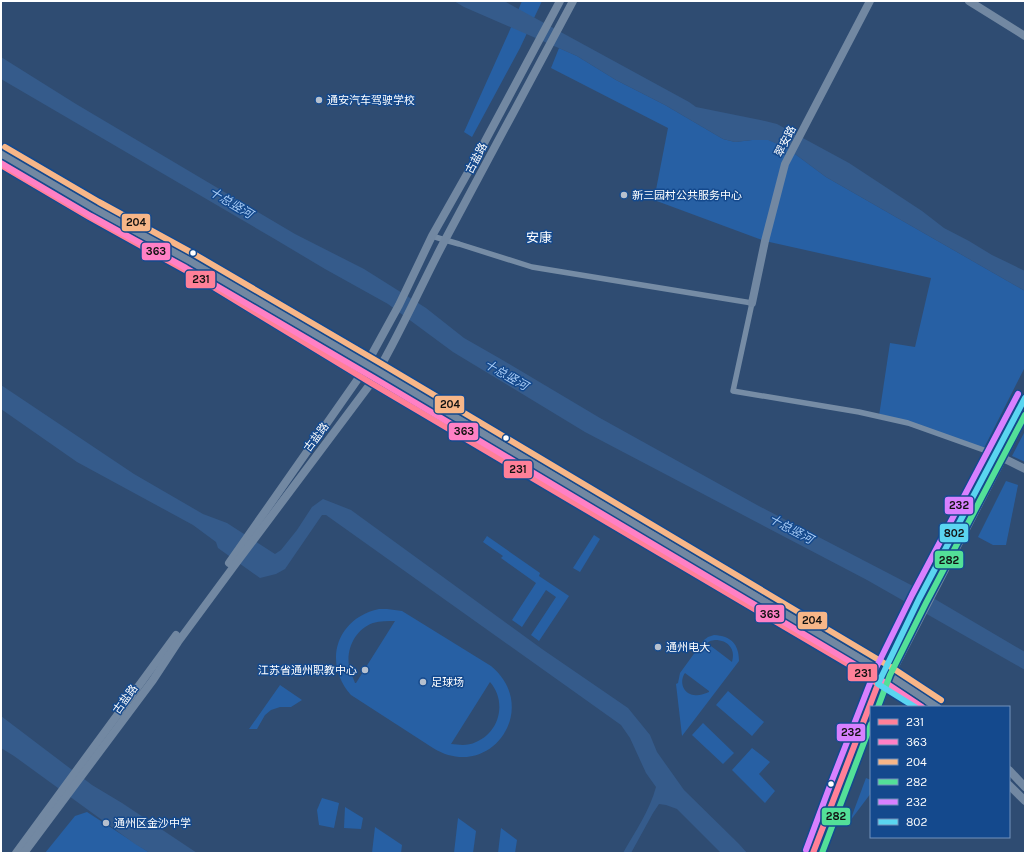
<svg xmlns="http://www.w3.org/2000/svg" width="1026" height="854" font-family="Karla,'Noto Sans SC',sans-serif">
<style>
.green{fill:#2760a4;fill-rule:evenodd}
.water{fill:#355b8b}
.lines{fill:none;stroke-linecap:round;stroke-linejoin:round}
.street{stroke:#768ca5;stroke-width:5.5}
.secondary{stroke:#7288a2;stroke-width:8}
.bus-1-casing{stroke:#14498d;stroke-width:9}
.bus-2-casing{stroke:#14498d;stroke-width:9}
.bus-3-casing{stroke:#14498d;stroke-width:9}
.bus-4-casing{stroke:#14498d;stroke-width:9}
.bus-5-casing{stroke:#14498d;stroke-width:9}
.bus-6-casing{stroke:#14498d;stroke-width:9}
.bus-1{stroke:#ff8098;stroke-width:6}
.bus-2{stroke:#ff80c5;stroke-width:6}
.bus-3{stroke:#f7b688;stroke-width:6}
.bus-4{stroke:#53e098;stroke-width:6}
.bus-5{stroke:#d880ff;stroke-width:6}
.bus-6{stroke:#5ad5f0;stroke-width:6}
.poi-dot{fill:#b6c0ce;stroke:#14498d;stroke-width:1.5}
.bus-dot{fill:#fff;stroke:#14498d;stroke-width:1.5}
.labels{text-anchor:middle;stroke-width:3;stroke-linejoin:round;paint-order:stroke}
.poi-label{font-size:11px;fill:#fff;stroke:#14498d;text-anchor:start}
.street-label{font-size:11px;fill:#fff;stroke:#14498d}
.water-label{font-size:12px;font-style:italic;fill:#a9cdf7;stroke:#14498d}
.quarter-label{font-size:13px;fill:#fff;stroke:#14498d}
.line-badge{stroke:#14498d;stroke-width:1.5}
.pale-badge-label{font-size:11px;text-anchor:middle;font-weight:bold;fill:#111}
</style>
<rect width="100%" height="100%" fill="#2f4c72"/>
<g class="green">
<path d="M 522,1 L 542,1 L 520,48 L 472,137 L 464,132 L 509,32 Z"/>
<path d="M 559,48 L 577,56 L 616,80 L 665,105 L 723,139 L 735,142 L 752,140 L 769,140 L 787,148 L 826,177 L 1025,291 L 1025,367 L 983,450 L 879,416 L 890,343 L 915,347 L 931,278 L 765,241 L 654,200 L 668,128 L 551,68 Z"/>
<path d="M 1025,431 L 1025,462 L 1012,456 Z"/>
<path d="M 1006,481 L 1018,485 L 1006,545 L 993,545 L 978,537 Z"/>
<path d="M 594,535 L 600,539 L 580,572 L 573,568 Z"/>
<path d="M 487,536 L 540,573 L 539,576 L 569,596 L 539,641 L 531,635 L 556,597 L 546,590 L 522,627 L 512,620 L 536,583 L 501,558 L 503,556 L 483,542 Z"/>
<path d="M 379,609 L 387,609 L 402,611 L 491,666 C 542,708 490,783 433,748 L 351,695 C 322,662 337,618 379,609 ZM 395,621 L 356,683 L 355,683 C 353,677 350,672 349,666 C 346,648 356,629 373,623 C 380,621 388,621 395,621 ZM 490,682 C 507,701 500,732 476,742 C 468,746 460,745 451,744 Z"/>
<path d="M 714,635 C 731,636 739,644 739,661 L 682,736 L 676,684 L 678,683 L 680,673 L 704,640 L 708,637 ZM 715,640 C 728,640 736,649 732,662 L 707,643 L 710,641 ZM 685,673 L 709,691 L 709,692 C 704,694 699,696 694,695 C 683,694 679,681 685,673 Z"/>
<path d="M 280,685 L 302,700 L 291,707 L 280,707 L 271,710 L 265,715 L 257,729 L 249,729 Z"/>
<path d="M 728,691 L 764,722 L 752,736 L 716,705 Z"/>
<path d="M 703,723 L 734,753 L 723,764 L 692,735 Z"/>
<path d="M 752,748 L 770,762 L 759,774 L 775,791 L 765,803 L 732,770 Z"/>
<path d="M 866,778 L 871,780 L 871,793 L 850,821 Z"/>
<path d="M 322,798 L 339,803 L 334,828 L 319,825 L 317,810 Z"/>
<path d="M 345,807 L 363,818 L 361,829 L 344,828 Z"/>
<path d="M 87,812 L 150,853 L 45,853 L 75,816 Z"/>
<path d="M 458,818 L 476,831 L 473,853 L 454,853 Z"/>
<path d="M 375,827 L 402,845 L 401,853 L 372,853 Z"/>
<path d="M 501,828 L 517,840 L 515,853 L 498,853 Z"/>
</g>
<g class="water">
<path d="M 454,1 L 504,1 L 689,102 L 696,107 L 765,121 L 777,124 L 849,163 L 922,211 L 944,228 L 969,241 L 992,255 L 1025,271 L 1025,291 L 826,177 L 787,148 L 768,140 L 752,140 L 735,142 L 723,139 L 665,105 L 616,80 L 577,56 L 464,7 Z"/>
<path d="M 1,57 L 76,104 L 295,234 L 364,269 L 426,308 L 464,338 L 499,358 L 600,418 L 757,505 L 911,585 L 1025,652 L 1025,670 L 867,580 L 585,432 L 453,352 L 388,304 L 325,269 L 273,238 L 1,79 Z"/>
<path d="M 1,385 L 134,474 L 203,514 L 227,523 L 275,554 L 281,550 L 297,530 L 312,507 L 323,499 L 351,510 L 542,649 L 628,708 L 650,735 L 657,752 L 684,790 L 739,844 L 747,853 L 721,853 L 677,809 L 666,805 L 659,804 L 653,813 L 631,853 L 623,853 C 635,832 650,810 656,787 L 646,773 L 630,738 L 621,725 L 326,515 L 322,515 L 285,569 L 276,574 L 260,578 L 218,548 L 216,542 L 193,525 L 77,462 L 1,409 Z"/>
<path d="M 1,716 L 92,785 L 122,803 L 197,853 L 150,853 L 135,844 L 14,756 L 1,748 Z"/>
</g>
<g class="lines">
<g class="street">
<path d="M 432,236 L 445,240 L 459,244 L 532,267 L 752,303"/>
<path d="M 752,303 L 733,391 L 859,412 L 908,423 L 995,454"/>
</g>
<g class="secondary">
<path d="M 969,1 L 1025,36"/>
<path d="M 1,154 L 95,209 L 190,261 L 378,371 L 867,663 L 890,676 L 937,707"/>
<path d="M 1,165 L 89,217 L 192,274 L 371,383 L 613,525 L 863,673 L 915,707"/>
<path d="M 752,303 L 765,241 L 785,164 L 870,1"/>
<path d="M 999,456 L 1025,469"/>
<path d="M 229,563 L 360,376 L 399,305 L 432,236 L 475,160 L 560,1"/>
<path d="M 878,707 L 890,676 L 1025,415"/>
<path d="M 1009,770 L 1025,787"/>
<path d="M 1009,785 L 1025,801"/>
<path d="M 16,853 L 176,635"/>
<path d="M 24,853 L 153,680 L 178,642 L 237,562 L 371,383 C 399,337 420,287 445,240 C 487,160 531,81 573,1"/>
<path d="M 813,853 L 838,786 L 883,672 L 919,599 L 1025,398"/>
<path d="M 821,853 L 871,724"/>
</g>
<defs>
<path id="bus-1" d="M 1,165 L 89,217 L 192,274 L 371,383 L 863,673 L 878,684 L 813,853"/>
<path id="bus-2" d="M 1,163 L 91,216 L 186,268 L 374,378 L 886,683 L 922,707"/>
<path id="bus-3" d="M 5,147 L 99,202 L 194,254 L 382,364 L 894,669 L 941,700"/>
<g id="bus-4">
<path d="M 878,707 L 890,675 L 926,603 L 1025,415"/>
<path d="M 822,853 L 871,724"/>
</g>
<path id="bus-5" d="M 806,850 L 831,783 L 876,668 L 912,595 L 1018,394"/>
<path id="bus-6" d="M 915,707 L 878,684 L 919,599 L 1025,398"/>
</defs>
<use href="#bus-1" class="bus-1-casing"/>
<use href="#bus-2" class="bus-2-casing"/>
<use href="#bus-3" class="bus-3-casing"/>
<use href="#bus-4" class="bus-4-casing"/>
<use href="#bus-5" class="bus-5-casing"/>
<use href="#bus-6" class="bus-6-casing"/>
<use href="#bus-1" class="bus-1"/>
<use href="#bus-2" class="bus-2"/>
<use href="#bus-3" class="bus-3"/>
<use href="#bus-4" class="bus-4"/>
<use href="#bus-5" class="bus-5"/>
<use href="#bus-6" class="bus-6"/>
</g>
<g class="poi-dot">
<circle cx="319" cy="100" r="4"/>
<circle cx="624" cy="195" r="4"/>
<circle cx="658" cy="647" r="4"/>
<circle cx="365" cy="670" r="4"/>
<circle cx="423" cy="682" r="4"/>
<circle cx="106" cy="823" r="4"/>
</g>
<g class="bus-dot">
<circle cx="193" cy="253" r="3.5"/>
<circle cx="506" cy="438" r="3.5"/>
<circle cx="831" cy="784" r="3.5"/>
</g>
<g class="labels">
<g class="poi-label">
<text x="327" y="104">通安汽车驾驶学校</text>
<text x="632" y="199">新三园村公共服务中心</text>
<text x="666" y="651">通州电大</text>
<text x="357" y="674" text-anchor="end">江苏省通州职教中心</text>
<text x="431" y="686">足球场</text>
<text x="114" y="827">通州区金沙中学</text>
</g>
<g class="street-label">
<text transform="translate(785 141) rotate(-63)" y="4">翠安路</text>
<text transform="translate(476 158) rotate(-62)" y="4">古盐路</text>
<text transform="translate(316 437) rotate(-53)" y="4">古盐路</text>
<text transform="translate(125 699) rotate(-54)" y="4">古盐路</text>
</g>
<g class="water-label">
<text transform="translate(231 203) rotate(31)" y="4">十总竖河</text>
<text transform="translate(506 375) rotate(30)" y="4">十总竖河</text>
<text transform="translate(791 529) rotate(28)" y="4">十总竖河</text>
</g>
<g class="quarter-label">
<text x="539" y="242">安康</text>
</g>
</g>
<g class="line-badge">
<rect x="121" y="213" width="30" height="19" rx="4" fill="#f7b688"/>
<rect x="141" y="242" width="30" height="19" rx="4" fill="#ff80c5"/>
<rect x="185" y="270" width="31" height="19" rx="4" fill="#ff8098"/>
<rect x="434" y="395" width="31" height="19" rx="4" fill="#f7b688"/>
<rect x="448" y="422" width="31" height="19" rx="4" fill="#ff80c5"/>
<rect x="503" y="460" width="30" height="19" rx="4" fill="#ff8098"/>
<rect x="944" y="496" width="30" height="19" rx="4" fill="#d880ff"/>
<rect x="939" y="523" width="30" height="20" rx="4" fill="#5ad5f0"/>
<rect x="934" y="550" width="30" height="19" rx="4" fill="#53e098"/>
<rect x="755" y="604" width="30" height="19" rx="4" fill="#ff80c5"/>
<rect x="797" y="611" width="31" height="19" rx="4" fill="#f7b688"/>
<rect x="847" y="663" width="31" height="19" rx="4" fill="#ff8098"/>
<rect x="836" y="723" width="30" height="19" rx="4" fill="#d880ff"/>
<rect x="821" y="807" width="30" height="19" rx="4" fill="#53e098"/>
</g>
<g class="pale-badge-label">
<text x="136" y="226">204</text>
<text x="156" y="255">363</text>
<text x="201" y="283">231</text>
<text x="450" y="408">204</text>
<text x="464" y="435">363</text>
<text x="518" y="473">231</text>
<text x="959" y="509">232</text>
<text x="954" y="537">802</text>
<text x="949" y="564">282</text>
<text x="770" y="618">363</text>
<text x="812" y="624">204</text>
<text x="863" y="677">231</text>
<text x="851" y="736">232</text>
<text x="836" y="820">282</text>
</g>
<rect width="1026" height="854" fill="none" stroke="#ffffff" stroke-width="4"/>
<rect x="870" y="706" width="140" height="132" fill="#14498d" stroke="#7292bb"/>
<rect x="878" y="719" width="20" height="6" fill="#ff8098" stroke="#7292bb"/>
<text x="906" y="726" font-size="12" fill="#ffffff">231</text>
<rect x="878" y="739" width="20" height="6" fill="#ff80c5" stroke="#7292bb"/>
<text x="906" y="746" font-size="12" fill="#ffffff">363</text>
<rect x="878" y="759" width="20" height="6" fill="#f7b688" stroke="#7292bb"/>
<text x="906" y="766" font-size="12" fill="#ffffff">204</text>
<rect x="878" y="779" width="20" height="6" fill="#53e098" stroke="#7292bb"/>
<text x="906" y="786" font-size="12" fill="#ffffff">282</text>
<rect x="878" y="799" width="20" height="6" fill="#d880ff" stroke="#7292bb"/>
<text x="906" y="806" font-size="12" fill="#ffffff">232</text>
<rect x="878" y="819" width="20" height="6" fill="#5ad5f0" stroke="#7292bb"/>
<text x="906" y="826" font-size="12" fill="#ffffff">802</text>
</svg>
